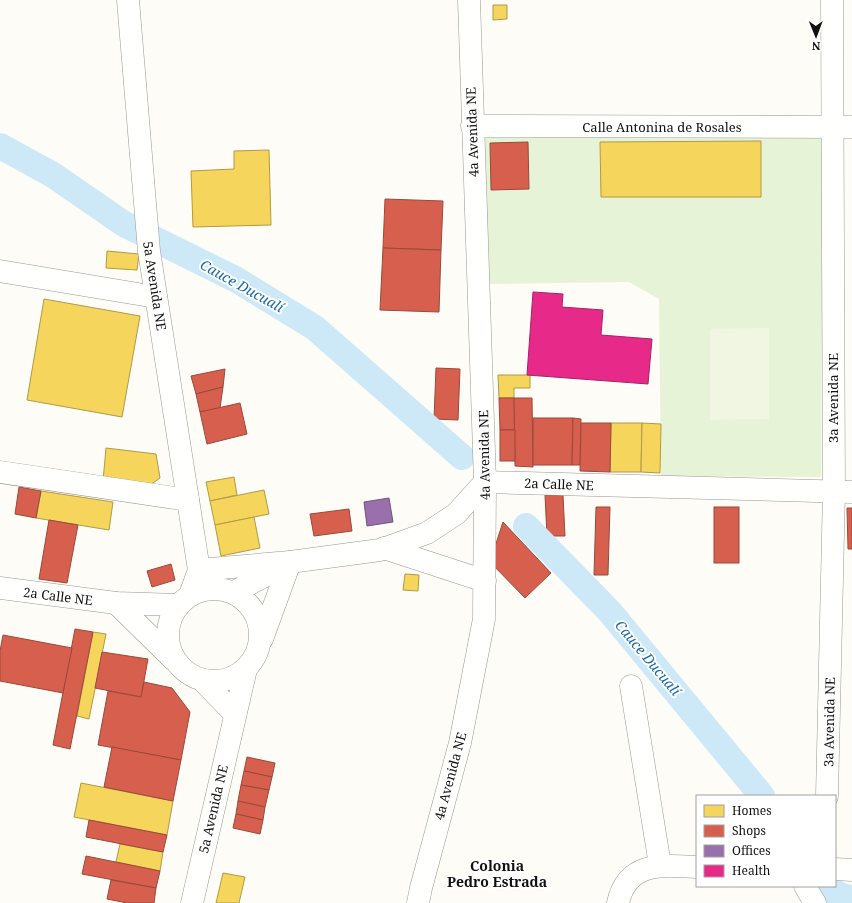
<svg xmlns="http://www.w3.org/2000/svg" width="852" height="903" font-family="'Noto Serif',serif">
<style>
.green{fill:#e7f3d7}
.pitch{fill:#f0f6e1}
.homes{fill:#f6d55c;stroke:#b19a46}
.shops{fill:#d6604d;stroke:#9b483b}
.offices{fill:#9970ab;stroke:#70547d}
.health{fill:#e7298a;stroke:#a72266}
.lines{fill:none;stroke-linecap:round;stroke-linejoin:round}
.canal{stroke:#cde8f7;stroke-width:26}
.minor-casing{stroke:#979795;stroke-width:23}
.tertiary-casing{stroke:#979795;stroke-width:23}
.minor{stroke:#fffffe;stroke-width:22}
.tertiary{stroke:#fffffe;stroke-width:22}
.labels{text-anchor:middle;stroke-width:4;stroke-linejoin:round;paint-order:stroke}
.street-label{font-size:13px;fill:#111;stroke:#fff}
.water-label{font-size:14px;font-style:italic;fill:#1768a6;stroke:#fff}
.neighbourhood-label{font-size:14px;font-weight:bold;fill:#111;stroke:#fff}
</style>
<rect width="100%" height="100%" fill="#fdfcf7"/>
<path class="green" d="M 482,138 L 823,138 L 821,477 L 661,476 L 659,299 L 629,282 L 483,284 Z"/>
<path class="pitch" d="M 769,328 L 769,419 L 710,420 L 710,329 Z"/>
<g class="homes">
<path d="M 493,5 L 507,5 L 507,19 L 493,20 Z"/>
<path d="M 761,141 L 761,197 L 601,197 L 600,142 Z"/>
<path d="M 269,150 L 271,225 L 193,227 L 191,171 L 234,169 L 234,151 Z"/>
<path d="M 107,251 L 139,254 L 137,270 L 106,268 Z"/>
<path d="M 44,299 L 140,316 L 122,417 L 27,400 Z"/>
<path d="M 498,375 L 530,375 L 530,388 L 514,388 L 514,398 L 499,398 Z"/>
<path d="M 611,423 L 642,423 L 641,472 L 610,472 Z"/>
<path d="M 642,423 L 661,424 L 660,473 L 641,472 Z"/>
<path d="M 106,448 L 156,454 L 160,478 L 150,485 L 103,481 Z"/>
<path d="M 234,477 L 237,495 L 210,501 L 206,482 Z"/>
<path d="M 264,490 L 269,514 L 215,525 L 210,501 Z"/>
<path d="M 41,491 L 113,502 L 109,530 L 36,518 Z"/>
<path d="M 254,517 L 260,548 L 221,556 L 215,525 Z"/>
<path d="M 405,574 L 419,575 L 418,591 L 403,590 Z"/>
<path d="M 93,632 L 106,634 L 89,719 L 77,716 Z"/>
<path d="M 81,783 L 173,801 L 167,835 L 74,817 Z"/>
<path d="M 120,844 L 163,852 L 160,871 L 116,862 Z"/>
<path d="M 223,873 L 245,877 L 239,903 L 216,903 Z"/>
</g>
<g class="shops">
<path d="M 528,142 L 529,189 L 491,190 L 490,143 Z"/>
<path d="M 385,199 L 443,201 L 441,250 L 383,248 Z"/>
<path d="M 383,248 L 441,250 L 439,312 L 380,310 Z"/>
<path d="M 436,368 L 460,369 L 458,420 L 434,419 Z"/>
<path d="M 225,369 L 223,387 L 196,394 L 191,376 Z"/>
<path d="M 223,387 L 220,408 L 200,412 L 196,394 Z"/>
<path d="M 499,398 L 514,398 L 515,430 L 500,430 Z"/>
<path d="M 514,398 L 532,398 L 533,467 L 515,466 Z"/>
<path d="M 240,403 L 247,434 L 207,444 L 200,412 Z"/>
<path d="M 533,418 L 573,418 L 572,465 L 533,465 Z"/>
<path d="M 573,418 L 581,419 L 580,465 L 572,465 Z"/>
<path d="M 581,423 L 611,423 L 610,472 L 580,471 Z"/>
<rect x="500" y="430" width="15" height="31"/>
<path d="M 19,487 L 41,491 L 36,518 L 15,514 Z"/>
<path d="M 545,495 L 563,495 L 565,536 L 547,536 Z"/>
<path d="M 596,507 L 610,507 L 608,575 L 594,575 Z"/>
<rect x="714" y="507" width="25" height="56"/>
<path d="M 847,508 L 852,508 L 852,549 L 848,549 Z"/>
<path d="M 349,509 L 352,531 L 314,536 L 310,514 Z"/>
<path d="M 49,520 L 78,525 L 67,583 L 39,579 Z"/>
<path d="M 503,522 L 551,573 L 525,598 L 490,562 Z"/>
<path d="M 171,564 L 175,580 L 152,587 L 147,571 Z"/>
<path d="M 75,629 L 93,632 L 70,749 L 53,745 Z"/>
<path d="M 3,635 L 72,648 L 63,693 L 0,681 L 0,651 Z"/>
<path d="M 102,652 L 148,659 L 141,697 L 95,688 Z"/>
<path d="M 144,682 L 172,688 L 190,712 L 181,760 L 98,745 L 108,691 L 141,697 Z"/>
<path d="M 112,747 L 181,760 L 173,801 L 104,787 Z"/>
<path d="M 247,757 L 275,763 L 272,777 L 244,771 Z"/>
<path d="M 244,771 L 272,777 L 269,790 L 241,785 Z"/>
<path d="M 241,785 L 269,790 L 265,807 L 238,801 Z"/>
<path d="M 238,801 L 265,807 L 263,820 L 236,814 Z"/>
<path d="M 236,814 L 263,820 L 260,834 L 233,828 Z"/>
<path d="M 89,820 L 167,835 L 163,852 L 86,837 Z"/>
<path d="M 86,856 L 160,871 L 156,888 L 82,874 Z"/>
<path d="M 111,880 L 156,888 L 154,903 L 127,903 L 107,899 Z"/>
</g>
<path class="offices" d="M 389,498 L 393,522 L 367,526 L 364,502 Z"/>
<path class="health" d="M 533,292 L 563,294 L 562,307 L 603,310 L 601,335 L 652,339 L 648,384 L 527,375 Z"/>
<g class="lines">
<g class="canal">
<path d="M 0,146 L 53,175 L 124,224 L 237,280 L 315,328 L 462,457"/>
<path d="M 526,526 L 610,612 L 762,796"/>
<path d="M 823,886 L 840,895 L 852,899"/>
</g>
<defs>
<g id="minor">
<path d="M 472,126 L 852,127"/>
<path d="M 0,271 L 156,297"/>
<path d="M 0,472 L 188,500"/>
<path d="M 384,548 L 485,581"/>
<path d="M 631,686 L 660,865"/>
<path d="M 827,796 L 834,491 L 832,0"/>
<path d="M 835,869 L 852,870"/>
<path d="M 805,886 L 815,903"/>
<path d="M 418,903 L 421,888 L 460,743 L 484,619 L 485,482"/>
<path d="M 618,903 C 627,861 663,865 697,867"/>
</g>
<g id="tertiary">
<path d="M 128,0 L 149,251 L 199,570 L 190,595"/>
<path d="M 469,0 L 485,482"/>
<path d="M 199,570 L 290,562 L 380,550 L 427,533 L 456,514 L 485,482 L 852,492"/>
<path d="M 0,588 L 116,603 L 178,605"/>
<circle cx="214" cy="635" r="46"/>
<path d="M 234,592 L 282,567"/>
<path d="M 116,603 L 173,659"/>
<path d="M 262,639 L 290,562"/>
<path d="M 202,680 L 235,714"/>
<path d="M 192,903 L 246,669"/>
</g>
</defs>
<use href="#minor" class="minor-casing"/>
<use href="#tertiary" class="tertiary-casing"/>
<use href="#minor" class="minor"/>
<use href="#tertiary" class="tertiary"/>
</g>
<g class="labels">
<g class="street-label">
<text x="662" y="132">Calle Antonina de Rosales</text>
<text transform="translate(472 132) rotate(-92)" y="5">4a Avenida NE</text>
<text transform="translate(155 286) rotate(81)" y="5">5a Avenida NE</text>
<text transform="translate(833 398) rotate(-90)" y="5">3a Avenida NE</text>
<text transform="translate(484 455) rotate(-91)" y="5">4a Avenida NE</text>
<text transform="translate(559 484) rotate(2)" y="5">2a Calle NE</text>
<text transform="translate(58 596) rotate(7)" y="5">2a Calle NE</text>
<text transform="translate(829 722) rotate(-89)" y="5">3a Avenida NE</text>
<text transform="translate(450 776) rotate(-75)" y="5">4a Avenida NE</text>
<text transform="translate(213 809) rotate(-77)" y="5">5a Avenida NE</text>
</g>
<g class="water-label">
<text transform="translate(242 286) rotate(29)" y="5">Cauce Ducualí</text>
<text transform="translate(648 658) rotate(50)" y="5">Cauce Ducualí</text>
</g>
<g class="neighbourhood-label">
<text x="497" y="871">Colonia<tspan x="497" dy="16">Pedro Estrada</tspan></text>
</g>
</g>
<rect x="696" y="795" width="140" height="92" fill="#ffffff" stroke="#a0a0a0"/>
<rect x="704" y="805" width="20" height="12" fill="#f6d55c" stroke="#a0a0a0"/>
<text x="732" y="815" font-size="12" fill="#111111">Homes</text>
<rect x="704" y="825" width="20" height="12" fill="#d6604d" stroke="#a0a0a0"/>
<text x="732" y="835" font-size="12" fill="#111111">Shops</text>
<rect x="704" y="845" width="20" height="12" fill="#9970ab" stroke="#a0a0a0"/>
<text x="732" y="855" font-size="12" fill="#111111">Offices</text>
<rect x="704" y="865" width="20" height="12" fill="#e7298a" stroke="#a0a0a0"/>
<text x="732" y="875" font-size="12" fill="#111111">Health</text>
<g transform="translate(816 36) rotate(179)" stroke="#ffffff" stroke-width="3" paint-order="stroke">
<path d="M0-3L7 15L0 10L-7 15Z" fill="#111111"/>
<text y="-6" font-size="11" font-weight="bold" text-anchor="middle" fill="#111111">N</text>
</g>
</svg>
